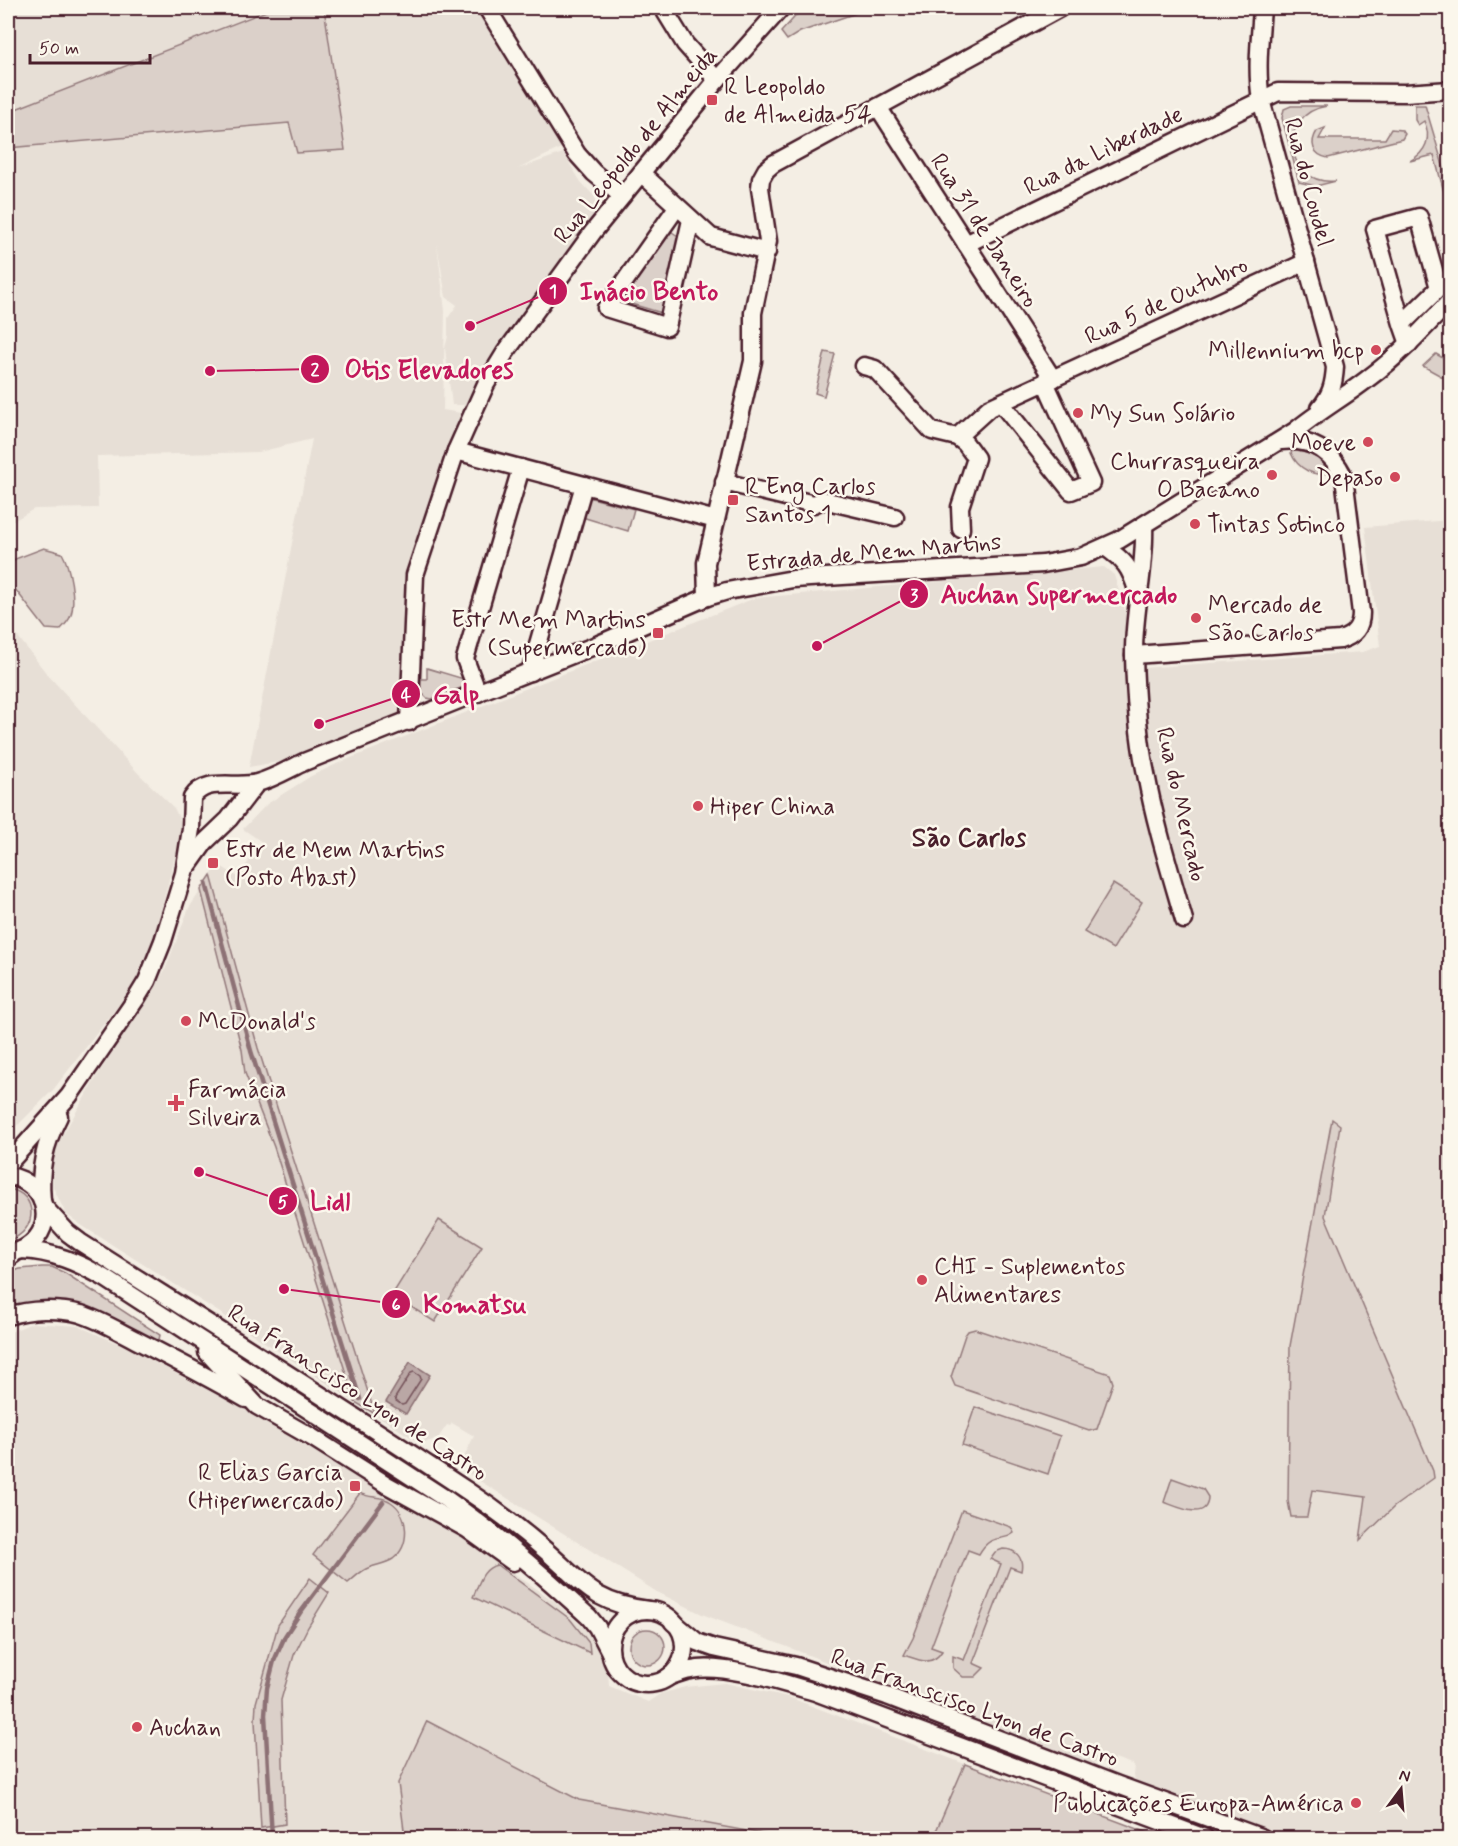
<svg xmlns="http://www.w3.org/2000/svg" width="1458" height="1846" font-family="Mynerve,sans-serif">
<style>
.built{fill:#e7dfd6}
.green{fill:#dbd0c9;stroke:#92787a;stroke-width:1.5}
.water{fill:#baa7a5;stroke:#8d7174;stroke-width:1.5}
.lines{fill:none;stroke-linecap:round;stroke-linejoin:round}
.shore{stroke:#77555c;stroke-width:1.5}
.stream{stroke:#8d7174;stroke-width:4.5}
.minor-casing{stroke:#4a1f2b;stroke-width:21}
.major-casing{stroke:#4a1f2b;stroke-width:26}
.minor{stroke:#fbf7ec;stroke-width:16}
.major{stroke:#fbf7ec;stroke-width:21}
.poi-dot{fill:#d1495b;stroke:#fbf7ec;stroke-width:2}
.labels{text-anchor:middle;stroke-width:5;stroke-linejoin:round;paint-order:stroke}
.poi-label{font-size:24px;fill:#4a1f2b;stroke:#fbf7ec;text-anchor:start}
.street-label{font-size:24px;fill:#4a1f2b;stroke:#fbf7ec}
.neighbourhood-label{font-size:26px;font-weight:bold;fill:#4a1f2b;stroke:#fbf7ec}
.leader{fill:none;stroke:#c2185b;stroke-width:2}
.callout-dot{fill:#c2185b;stroke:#fbf7ec;stroke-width:2}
.mark-label{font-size:18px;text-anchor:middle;font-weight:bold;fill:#fff}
.callout-label{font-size:26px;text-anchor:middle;font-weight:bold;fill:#c2185b;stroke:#fbf7ec;stroke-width:5;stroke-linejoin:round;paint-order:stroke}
</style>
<rect width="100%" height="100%" fill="#f4eee4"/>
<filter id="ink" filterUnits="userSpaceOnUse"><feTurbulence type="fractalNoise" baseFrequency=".0167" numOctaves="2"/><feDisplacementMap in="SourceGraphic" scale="12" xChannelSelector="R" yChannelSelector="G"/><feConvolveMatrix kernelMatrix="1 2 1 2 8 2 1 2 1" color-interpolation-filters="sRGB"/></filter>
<g filter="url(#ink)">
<g class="built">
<path d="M 8,8 L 488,8 L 567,145 L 518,169 L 563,153 L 581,182 L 594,196 L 597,203 L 592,218 L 494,353 L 480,378 L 468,405 L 452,405 L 445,348 L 448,336 L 448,318 L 457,305 L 446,297 L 437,244 L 445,311 L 443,410 L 461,413 L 422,526 L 423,708 L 289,760 L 249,767 L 312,439 L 259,452 L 97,456 L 98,508 L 34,509 L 8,524 Z"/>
<path d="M 1450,520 L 1450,1838 L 1292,1838 L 1137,1781 L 1133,1776 L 1134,1765 L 1115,1758 L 1112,1766 L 1097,1760 L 1092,1764 L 702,1614 L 657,1592 L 472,1476 L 465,1469 L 463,1459 L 474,1436 L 452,1423 L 450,1426 L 447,1425 L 438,1438 L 424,1443 L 415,1440 L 375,1414 L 258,1048 L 211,875 L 219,865 L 238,877 L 262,842 L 243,829 L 267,804 L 311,776 L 341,762 L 755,598 L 1104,567 L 1114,575 L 1143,668 L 1363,652 L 1380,646 L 1365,527 Z"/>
<path d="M 8,624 L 47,674 L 139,774 L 174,808 L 183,826 L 152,945 L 140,974 L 127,994 L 53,1090 L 19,1124 L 8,1132 Z"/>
<path d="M 201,890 L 242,1050 L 245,1073 L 274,1147 L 355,1402 L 225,1316 L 81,1225 L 66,1214 L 53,1187 L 52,1170 L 55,1148 L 99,1073 L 165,970 L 189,908 Z"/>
<path d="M 32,1323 L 78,1326 L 128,1348 L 447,1517 L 502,1565 L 554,1601 L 586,1630 L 604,1656 L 608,1670 L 609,1686 L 648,1702 L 660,1694 L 685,1687 L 725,1683 L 788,1697 L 965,1764 L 933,1838 L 784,1838 L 579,1800 L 427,1721 L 398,1783 L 405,1838 L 8,1838 L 8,1333 Z"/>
</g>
<g class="green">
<path d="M 274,8 L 324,8 L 345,150 L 297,153 L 289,123 L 8,148 L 8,112 Z"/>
<path d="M 803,8 L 871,8 L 800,32 L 787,40 L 781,32 Z"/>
<path d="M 1415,105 L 1425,105 L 1450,189 L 1450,202 L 1447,203 L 1434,155 L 1410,161 C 1426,152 1432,138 1424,121 L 1418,125 L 1415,120 Z"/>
<path d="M 1291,106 L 1327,106 C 1275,114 1285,187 1336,181 L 1316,186 L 1299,182 L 1282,118 L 1284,109 Z"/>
<path d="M 1325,128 L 1319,139 L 1385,139 L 1391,129 L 1402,130 L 1405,134 L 1402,139 L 1328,158 C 1313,155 1309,144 1317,131 Z"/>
<path d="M 672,232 L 678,236 L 679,239 L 662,313 L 621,301 L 668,233 Z"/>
<path d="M 825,352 L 835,354 L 824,396 L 815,393 Z"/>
<path d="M 1436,354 L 1450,362 L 1450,381 L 1423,366 Z"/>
<path d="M 1292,451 C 1309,451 1321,458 1332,471 C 1316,480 1297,468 1291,453 Z"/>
<path d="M 588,497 L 634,509 L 628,531 L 582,517 Z"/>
<path d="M 44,548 L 62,553 C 70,567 76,599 71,615 C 69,621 65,625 60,630 L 46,629 L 8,580 L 8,569 L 15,559 Z"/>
<path d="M 427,668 L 464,679 L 466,686 L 432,699 L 427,698 L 421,692 L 421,679 L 427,679 Z"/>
<path d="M 211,875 L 258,1048 L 375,1414 L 355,1402 L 274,1147 L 245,1073 L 242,1050 L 201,890 Z"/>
<path d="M 1113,884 L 1142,902 L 1113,949 L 1084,932 Z"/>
<path d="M 1332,1119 L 1340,1125 L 1325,1216 L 1433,1471 L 1434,1478 L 1395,1506 L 1360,1540 L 1366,1497 L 1312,1490 L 1307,1517 L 1291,1517 L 1288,1501 L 1290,1346 Z"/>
<path d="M 8,1189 C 39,1193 38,1232 9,1240 Z"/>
<path d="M 439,1220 L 482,1247 L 435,1322 L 392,1295 Z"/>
<path d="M 42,1267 L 52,1267 L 65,1273 L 160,1335 L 158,1344 C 131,1327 101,1307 68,1303 C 49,1300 27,1306 8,1309 L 8,1273 L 20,1269 Z"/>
<path d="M 975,1329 L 1110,1374 L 1113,1383 L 1097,1429 L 1089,1431 L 955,1386 L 951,1377 L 965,1335 L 968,1331 Z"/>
<path d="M 975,1407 L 1060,1436 L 1048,1474 L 962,1445 Z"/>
<path d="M 1172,1478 L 1203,1489 L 1208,1497 C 1208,1522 1178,1507 1164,1502 Z"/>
<path d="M 360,1493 C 369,1499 381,1495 391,1502 C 409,1514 411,1545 393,1559 C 385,1564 375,1565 366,1569 C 360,1572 354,1578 348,1583 L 313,1555 Z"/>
<path d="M 962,1510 L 1011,1527 L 1014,1533 C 1002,1543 991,1532 979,1554 L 968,1550 L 931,1647 L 942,1651 C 932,1667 919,1660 904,1655 L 913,1638 Z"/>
<path d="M 1003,1549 C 1016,1549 1024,1558 1021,1571 L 1010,1567 L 973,1663 L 984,1668 L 975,1677 L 963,1677 L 953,1668 L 953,1656 L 964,1660 L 1001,1564 L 990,1559 L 995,1552 Z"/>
<path d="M 497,1565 L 570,1619 L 589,1643 L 590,1653 L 473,1597 C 479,1584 482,1568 497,1565 Z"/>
<path d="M 310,1578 L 329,1593 L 308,1627 L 294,1655 L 281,1700 L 285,1824 L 261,1828 L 255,1721 L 256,1703 L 278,1625 Z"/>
<circle cx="647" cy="1647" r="18"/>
<path d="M 427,1721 L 579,1800 L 784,1838 L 405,1838 L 398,1783 Z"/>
<path d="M 965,1764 L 1162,1838 L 933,1838 Z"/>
</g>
<path class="water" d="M 410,1362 L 430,1375 L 406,1414 L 386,1402 Z"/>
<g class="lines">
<path class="shore" d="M 414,1372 L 420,1376 L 421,1379 L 405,1404 L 402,1405 L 396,1401 L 395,1398 L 411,1373 Z"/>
<g class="stream">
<path d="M 206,883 L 251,1051 L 360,1399"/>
<path d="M 272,1838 L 265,1715 L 267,1688 L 274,1661 L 285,1636 L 300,1613 L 383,1502"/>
</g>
<defs>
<g id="minor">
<path d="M 487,8 L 577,154 L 594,173 L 622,196"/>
<path d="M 663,8 L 685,44 L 717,80"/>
<path d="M 1262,8 C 1260,39 1256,69 1261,100 L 1335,367 C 1334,384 1331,395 1320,408"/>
<path d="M 878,107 L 1053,379"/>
<path d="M 641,173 L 711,237 L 767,252"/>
<path d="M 677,207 L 606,308 L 667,327 L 691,220"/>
<path d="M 966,244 L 1278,92 L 1405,93 L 1450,90"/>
<path d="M 1402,324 L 1375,229 L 1419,217 L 1439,288 L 1402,324 L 1409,344"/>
<path d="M 864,366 L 875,369 L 932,431 L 957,437 L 965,443 L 976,458 L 960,507 L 961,529"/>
<path d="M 1001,403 L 1071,491 L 1091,483 L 1045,382"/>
<path d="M 957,437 L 989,408 L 1306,262"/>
<path d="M 456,451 L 716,520"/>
<path d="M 724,482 L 814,504 L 823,500 L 895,517"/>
<path d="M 1144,525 C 1146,569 1133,612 1134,656 C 1135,695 1138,736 1146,774 C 1155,823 1170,871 1184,920"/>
<path d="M 1105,547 C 1125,561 1130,567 1137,590"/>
<path d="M 707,597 L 706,563 L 753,361 L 753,313 L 768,241 L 760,188 L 761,179 L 766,170 L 773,164 L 1060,8"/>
<path d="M 1134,655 L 1340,640 C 1354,636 1361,627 1361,613 L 1344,477 C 1332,451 1310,438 1281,441"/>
<path d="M 530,672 L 584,485"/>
<path d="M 478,693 L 465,659 L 521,468"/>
<path d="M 409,722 L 415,575 L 456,451 L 486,384 L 505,353 L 593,232 L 717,80 L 781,8"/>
<path d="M 188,866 L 205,842 L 229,819 L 256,784"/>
<path d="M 8,1164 L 69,1096 L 136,999 L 147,981 L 163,941 L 184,873 L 191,829 L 192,798 C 206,776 235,789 257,783 C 273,779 289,769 304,762 L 599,644 L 707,597 L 727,591 L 793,579 L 1043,564 L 1081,557 L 1119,540 L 1295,431 C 1319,411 1346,396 1370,377 C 1400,355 1425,327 1450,301"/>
<path d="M 8,1176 C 50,1182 59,1234 19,1251"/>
<path d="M 42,1201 C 39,1169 44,1145 59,1116"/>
<path d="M 44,1207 L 68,1233 L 80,1242 C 209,1324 339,1405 466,1490 C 493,1508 520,1528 545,1550 C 584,1584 593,1603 648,1610"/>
<path d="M 21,1250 C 52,1251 79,1263 105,1278 L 449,1501 C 499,1536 544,1576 589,1617 L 597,1627 L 610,1652"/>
<path d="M 8,1316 C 30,1309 57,1308 81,1314 C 100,1320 118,1331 136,1340 C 173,1359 210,1378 246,1399"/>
<path d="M 207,1352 L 257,1406 L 313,1438 L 387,1485 L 467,1529 L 513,1562"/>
<circle cx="647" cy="1647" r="37"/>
<path d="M 673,1622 L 697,1642 L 714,1648 L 796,1666 L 887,1696 L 1118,1785 L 1263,1838"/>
<path d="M 668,1677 C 676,1674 683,1671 691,1670 C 724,1663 783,1683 815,1692 L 1205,1838"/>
</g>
<path id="major" d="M 8,1255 L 11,1253"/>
</defs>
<use href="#minor" class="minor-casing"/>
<use href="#major" class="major-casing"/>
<use href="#minor" class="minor"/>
<use href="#major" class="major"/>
</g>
</g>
<g class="poi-dot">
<rect x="706" y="94" width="12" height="12" rx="3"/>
<circle cx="1376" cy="350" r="6"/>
<circle cx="1078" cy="413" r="6"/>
<circle cx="1368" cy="442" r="6"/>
<circle cx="1272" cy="475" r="6"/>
<circle cx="1395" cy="477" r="6"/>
<rect x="727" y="494" width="12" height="12" rx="3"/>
<circle cx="1195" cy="524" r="6"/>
<circle cx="1196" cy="618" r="6"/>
<rect x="652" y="627" width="12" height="12" rx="3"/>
<circle cx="698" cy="806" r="6"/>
<rect x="207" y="857" width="12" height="12" rx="3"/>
<circle cx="186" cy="1021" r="6"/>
<path d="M173 1094h6v6h6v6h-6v6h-6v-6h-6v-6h6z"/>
<circle cx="922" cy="1280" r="6"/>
<rect x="349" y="1480" width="12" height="12" rx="3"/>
<circle cx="137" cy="1727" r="6"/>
<circle cx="1356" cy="1803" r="6"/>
</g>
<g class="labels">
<g class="poi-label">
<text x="724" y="94">R Leopoldo<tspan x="724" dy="28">de Almeida 54</tspan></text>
<text x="1364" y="358" text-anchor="end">Millennium bcp</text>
<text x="1090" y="421">My Sun Solário</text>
<text x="1356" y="450" text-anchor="end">Moeve</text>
<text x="1260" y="469" text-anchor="end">Churrasqueira<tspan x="1260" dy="28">O Bacano</tspan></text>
<text x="1383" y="485" text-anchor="end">Depaso</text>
<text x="745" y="494">R Eng Carlos<tspan x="745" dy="28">Santos 1</tspan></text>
<text x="1207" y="532">Tintas Sotinco</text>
<text x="1208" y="612">Mercado de<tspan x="1208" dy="28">São Carlos</tspan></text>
<text x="646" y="627" text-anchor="end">Estr Mem Martins<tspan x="646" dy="28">(Supermercado)</tspan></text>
<text x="710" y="814">Hiper China</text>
<text x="225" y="857">Estr de Mem Martins<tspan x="225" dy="28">(Posto Abast)</tspan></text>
<text x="198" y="1029">McDonald's</text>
<text x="188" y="1097">Farmácia<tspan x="188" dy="28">Silveira</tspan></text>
<text x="934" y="1274">CHI - Suplementos<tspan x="934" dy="28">Alimentares</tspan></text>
<text x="343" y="1480" text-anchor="end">R Elias Garcia<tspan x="343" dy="28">(Hipermercado)</tspan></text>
<text x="149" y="1735">Auchan</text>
<text x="1344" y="1811" text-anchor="end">Publicações Europa-América</text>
</g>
<g class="street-label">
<text transform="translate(635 145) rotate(-51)" y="8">Rua Leopoldo de Almeida</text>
<text transform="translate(1103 150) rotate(-26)" y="8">Rua da Liberdade</text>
<text transform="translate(1309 182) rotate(75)" y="8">Rua do Coudel</text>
<text transform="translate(985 230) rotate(57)" y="8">Rua 31 de Janeiro</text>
<text transform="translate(1166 300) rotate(-25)" y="8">Rua 5 de Outubro</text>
<text transform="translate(874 552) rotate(-5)" y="8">Estrada de Mem Martins</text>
<text transform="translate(1182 804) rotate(77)" y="8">Rua do Mercado</text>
<text transform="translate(358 1392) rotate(33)" y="8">Rua Franscisco Lyon de Castro</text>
<text transform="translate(975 1707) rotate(20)" y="8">Rua Franscisco Lyon de Castro</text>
</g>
<g class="neighbourhood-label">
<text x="969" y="846">São Carlos</text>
</g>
</g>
<path class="leader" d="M470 326L553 291M210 371L315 369M817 646L914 594M319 724L406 694M199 1172L283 1201M284 1289L396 1304"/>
<g class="callout-dot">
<circle cx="470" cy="326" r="6"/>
<circle cx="210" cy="371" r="6"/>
<circle cx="817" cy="646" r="6"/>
<circle cx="319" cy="724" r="6"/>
<circle cx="199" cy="1172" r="6"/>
<circle cx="284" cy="1289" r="6"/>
<circle cx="553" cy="291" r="15"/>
<circle cx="315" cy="369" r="15"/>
<circle cx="914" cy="594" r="15"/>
<circle cx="406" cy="694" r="15"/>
<circle cx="283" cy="1201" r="15"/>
<circle cx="396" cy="1304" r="15"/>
</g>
<g class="mark-label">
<text x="553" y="297">1</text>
<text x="315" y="375">2</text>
<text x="914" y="601">3</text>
<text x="406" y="701">4</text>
<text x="283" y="1208">5</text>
<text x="396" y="1310">6</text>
</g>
<g class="callout-label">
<text x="649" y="300">Inácio Bento</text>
<text x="429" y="378">Otis Elevadores</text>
<text x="1059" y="603">Auchan Supermercado</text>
<text x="456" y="703">Galp</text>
<text x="330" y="1210">Lidl</text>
<text x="475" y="1313">Komatsu</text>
</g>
<rect width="1458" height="1846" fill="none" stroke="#fbf7ec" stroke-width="30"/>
<rect x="15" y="15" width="1428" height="1816" fill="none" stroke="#4a1f2b" stroke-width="2" filter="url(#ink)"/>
<g transform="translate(1401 1789) rotate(16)" stroke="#fbf7ec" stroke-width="4.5" paint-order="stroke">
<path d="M0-4.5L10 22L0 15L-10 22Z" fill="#4a1f2b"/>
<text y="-9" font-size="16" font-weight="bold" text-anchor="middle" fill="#4a1f2b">N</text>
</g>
<path d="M30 54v9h120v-9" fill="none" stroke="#4a1f2b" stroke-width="3"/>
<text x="39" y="54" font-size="18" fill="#4a1f2b" stroke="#fbf7ec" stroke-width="4.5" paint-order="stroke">50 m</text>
</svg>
